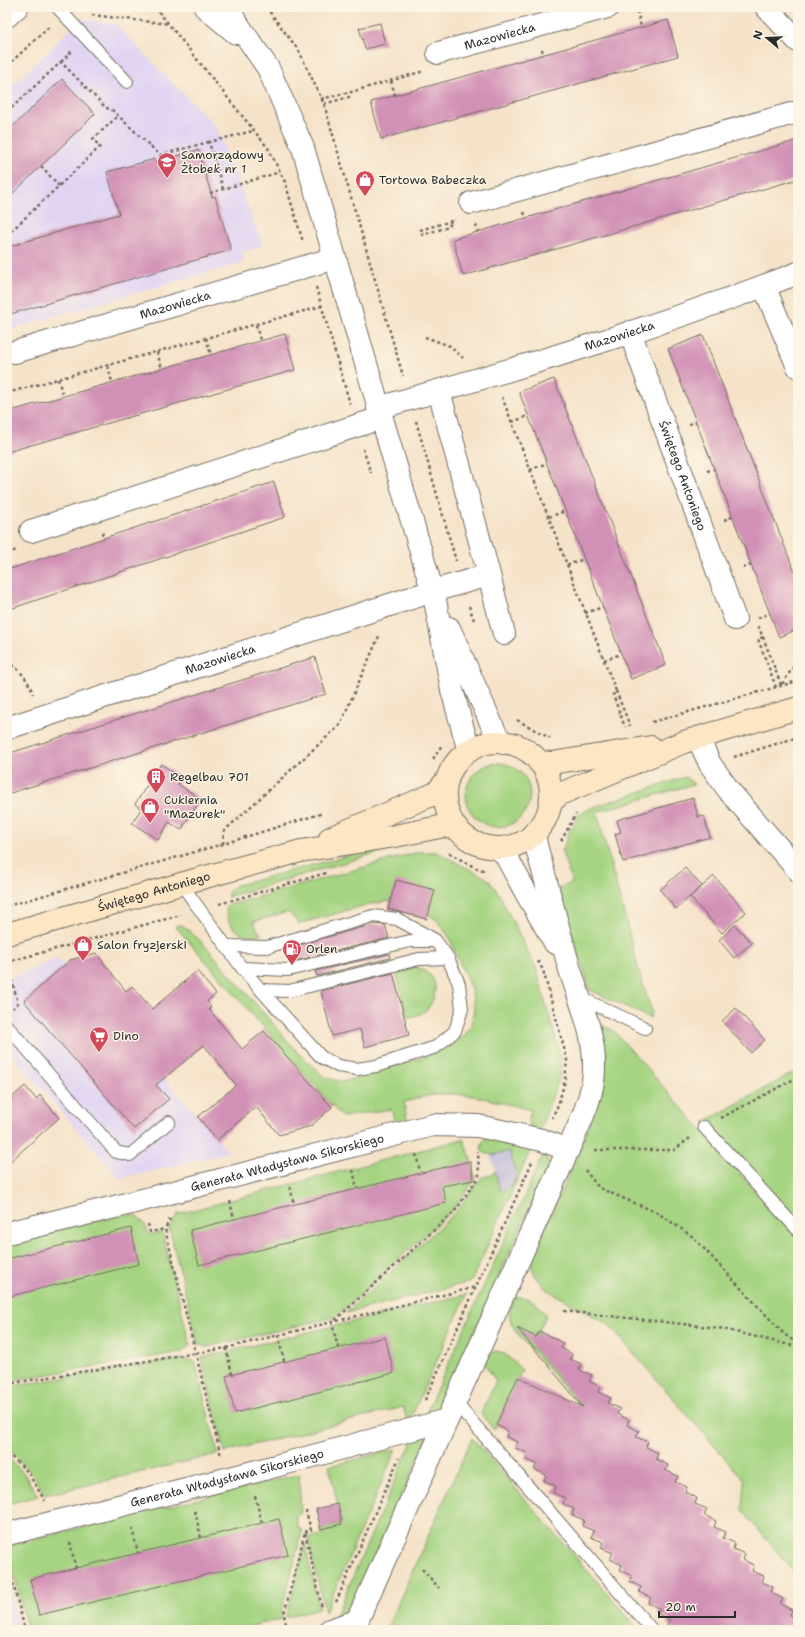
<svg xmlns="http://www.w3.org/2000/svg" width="805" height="1637" font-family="'Shantell Sans',sans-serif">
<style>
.built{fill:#e1d4f3}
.industrial{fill:#c5c0da}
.green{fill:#a6d482;stroke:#688056}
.building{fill:#d190b5}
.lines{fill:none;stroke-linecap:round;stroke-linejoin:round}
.lane-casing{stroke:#726b62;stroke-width:14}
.street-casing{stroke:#726b62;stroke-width:24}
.secondary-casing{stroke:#726b62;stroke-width:24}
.path{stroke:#726b62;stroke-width:2.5;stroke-dasharray:3 3;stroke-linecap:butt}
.lane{stroke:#fff;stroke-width:12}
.street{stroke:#fff;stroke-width:22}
.secondary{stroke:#fce6c4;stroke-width:22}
.labels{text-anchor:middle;stroke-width:3;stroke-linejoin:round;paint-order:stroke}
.street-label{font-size:12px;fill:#2b2b2b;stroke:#fcf5e5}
.poi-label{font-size:12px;fill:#2b2b2b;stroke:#fcf5e5;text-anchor:start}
</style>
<rect width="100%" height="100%" fill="#fcf5e5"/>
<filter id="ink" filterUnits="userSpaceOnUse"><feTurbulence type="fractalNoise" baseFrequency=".025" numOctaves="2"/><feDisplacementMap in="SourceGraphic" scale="8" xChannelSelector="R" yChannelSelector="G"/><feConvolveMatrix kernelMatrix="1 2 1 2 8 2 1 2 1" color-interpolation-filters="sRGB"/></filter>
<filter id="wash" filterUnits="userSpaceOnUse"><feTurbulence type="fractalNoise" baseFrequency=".012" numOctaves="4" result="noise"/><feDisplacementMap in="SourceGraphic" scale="16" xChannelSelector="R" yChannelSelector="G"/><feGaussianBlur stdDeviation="0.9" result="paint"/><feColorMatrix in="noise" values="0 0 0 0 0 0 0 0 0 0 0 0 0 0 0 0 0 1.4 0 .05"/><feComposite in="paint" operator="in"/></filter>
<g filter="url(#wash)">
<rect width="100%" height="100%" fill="#f5e3c9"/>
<g class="built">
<path d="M 81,19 L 115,24 L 217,128 L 263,246 L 242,252 L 244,262 L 7,330 L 7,91 Z"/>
<path d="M 58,958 L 229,1152 L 120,1179 L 7,1049 L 7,980 Z"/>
<path d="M 7,1582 L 19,1630 L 7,1630 Z"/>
</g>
<path class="industrial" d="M 509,1150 L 517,1176 L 509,1188 L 500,1191 L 491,1155 Z"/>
<g class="green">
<circle cx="498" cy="795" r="32"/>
<path d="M 685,777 L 694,784 L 597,812 L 640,975 L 652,1012 L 650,1018 L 590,990 L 558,889 L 572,883 L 562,852 L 568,834 L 579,815 L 591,808 Z"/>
<path d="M 388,847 L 387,850 L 227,897 L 229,892 L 234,886 L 357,853 Z"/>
<path d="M 418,852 L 437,852 L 488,879 L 499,894 L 536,968 L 561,1057 L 560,1077 L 539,1132 L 532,1131 L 528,1121 L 531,1110 C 500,1103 466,1090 434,1095 C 424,1096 414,1100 404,1102 L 407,1120 L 395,1123 L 391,1109 L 342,1117 L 175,926 L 182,925 L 201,941 L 300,1055 L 324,1077 L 342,1082 L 427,1056 L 450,1046 L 465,1035 L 471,1025 L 474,1009 L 472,992 L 449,937 L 436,919 L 420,910 L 402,904 L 387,901 L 370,904 L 299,924 L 288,912 L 253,922 L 261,935 C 240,939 226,927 226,906 Z"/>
<path d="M 415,966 C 420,969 426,971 431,976 C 440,987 433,1008 420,1014 C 417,1016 412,1016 408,1018 L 395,968 Z"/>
<path d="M 600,1024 L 614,1031 L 798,1239 L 798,1577 L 742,1510 L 744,1480 L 609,1325 L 546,1289 L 535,1275 L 530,1262 L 578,1154 L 603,1085 L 606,1056 Z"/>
<path d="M 798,1070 L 798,1222 L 731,1147 L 704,1122 Z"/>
<path d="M 488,1136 L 532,1147 L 471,1282 L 346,1313 L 456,1212 L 482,1177 L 492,1175 L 495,1171 L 500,1191 L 509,1188 L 517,1176 L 509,1151 L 491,1155 L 484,1153 L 481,1148 L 483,1142 Z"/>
<path d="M 463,1139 L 470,1156 L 475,1179 L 453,1210 L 335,1317 L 207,1347 L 198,1344 L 169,1228 L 178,1214 Z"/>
<path d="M 543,1155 L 547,1159 L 549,1165 L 435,1419 L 422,1422 Z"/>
<path d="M 125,1214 C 140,1215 144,1221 149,1235 L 162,1232 L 190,1345 L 182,1352 L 7,1381 L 7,1242 Z"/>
<path d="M 467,1294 L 408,1424 L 403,1407 L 225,1452 L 201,1358 Z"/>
<path d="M 515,1297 C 532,1297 536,1302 546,1315 L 532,1346 L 775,1630 L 516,1332 C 507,1316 508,1314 515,1297 Z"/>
<path d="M 495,1351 L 504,1353 L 522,1370 L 494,1430 L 481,1414 L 496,1381 L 484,1363 L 488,1355 Z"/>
<path d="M 181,1359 L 195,1361 L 218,1454 L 45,1495 L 29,1470 L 7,1448 L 7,1387 Z"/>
<path d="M 428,1436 L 350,1612 L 335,1618 L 413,1439 Z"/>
<path d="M 472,1438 L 639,1630 L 386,1630 Z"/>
<path d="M 396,1449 L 325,1612 L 308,1538 L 322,1535 L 321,1529 L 342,1524 L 329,1466 Z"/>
<path d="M 7,1457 L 23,1472 L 38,1496 L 7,1504 Z"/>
<path d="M 300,1474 L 299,1480 L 301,1513 L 295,1514 L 299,1530 L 303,1529 L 281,1612 L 282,1619 L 234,1630 L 28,1630 L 7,1546 Z"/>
<path d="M 305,1544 L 319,1608 L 286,1617 Z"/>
</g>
<g id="blocks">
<g class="building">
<path d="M 668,20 L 678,56 L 381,139 L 371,102 Z"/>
<path d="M 380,23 L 385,44 L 365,49 L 359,28 Z"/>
<path d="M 62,79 L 95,114 L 7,199 L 7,132 Z"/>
<path d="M 798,140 L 798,179 L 463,276 L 453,239 Z"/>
<path d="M 198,150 L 212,197 L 215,196 L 231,250 L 7,315 L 7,247 L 119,214 L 107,172 L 155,159 L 156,162 Z"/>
<path d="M 285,334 L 295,370 L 7,452 L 7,412 Z"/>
<path d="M 703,335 L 798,581 L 798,629 L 779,637 L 668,349 Z"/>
<path d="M 554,379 L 666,665 L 631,679 L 519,392 Z"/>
<path d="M 274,482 L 285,517 L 7,610 L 7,570 Z"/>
<path d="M 315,657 L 326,694 L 7,794 L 7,754 Z"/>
<path d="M 161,764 L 182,778 L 178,784 L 201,799 L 181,830 L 169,822 L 158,840 L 132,823 L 141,809 L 135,804 Z"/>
<path d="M 693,798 L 698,817 L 704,816 L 710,837 L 623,862 L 615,834 L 621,832 L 617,820 Z"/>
<path d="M 685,868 L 702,886 L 676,909 L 660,890 Z"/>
<path d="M 714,876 L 746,912 L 722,933 L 690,897 Z"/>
<path d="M 396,880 L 435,890 L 427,919 L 388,909 Z"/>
<path d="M 374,924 L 385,925 L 389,938 L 295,961 L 292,947 Z"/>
<path d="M 735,925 L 752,943 L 734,958 L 719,940 Z"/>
<path d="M 96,953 L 126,991 L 132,986 L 152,1009 L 197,971 L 216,994 L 207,1001 L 211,1007 L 209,1009 L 242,1049 L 264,1031 L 332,1107 L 311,1126 L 279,1135 L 256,1107 L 217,1140 L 198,1117 L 236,1085 L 204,1045 L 156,1085 L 169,1099 L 134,1129 L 24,1001 L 70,960 Z"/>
<path d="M 389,954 L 390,958 L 317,976 L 315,971 Z"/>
<path d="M 393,973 L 409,1035 L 365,1047 L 360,1029 L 332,1036 L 321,991 Z"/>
<path d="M 736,1008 L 765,1040 L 751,1053 L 722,1021 Z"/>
<path d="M 25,1086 L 36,1099 L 40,1095 L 59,1118 L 7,1164 L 7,1102 Z"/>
<path d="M 470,1161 L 474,1180 L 442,1186 L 446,1203 L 199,1265 L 190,1230 Z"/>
<path d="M 131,1228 L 139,1264 L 7,1297 L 7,1259 Z"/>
<path d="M 517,1328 L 536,1337 L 539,1331 L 563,1343 L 561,1348 L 572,1354 L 570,1359 L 582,1364 L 579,1370 L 592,1375 L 589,1381 L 601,1387 L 598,1392 L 611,1398 L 608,1403 L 620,1409 L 617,1414 L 629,1420 L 627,1425 L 639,1431 L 636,1437 L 648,1442 L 646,1447 L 658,1453 L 656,1459 L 668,1465 L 665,1470 L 678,1476 L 675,1482 L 687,1487 L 685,1492 L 697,1498 L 695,1504 L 707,1509 L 704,1515 L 716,1521 L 714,1527 L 726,1532 L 723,1538 L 735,1543 L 733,1549 L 745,1554 L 743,1560 L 754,1565 L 752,1571 L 764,1576 L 762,1582 L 773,1587 L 771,1593 L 783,1599 L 780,1604 L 792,1610 L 790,1615 L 798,1619 L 798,1630 L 678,1630 L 667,1625 L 670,1620 L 658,1614 L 660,1609 L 648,1603 L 651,1598 L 639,1592 L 641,1587 L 629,1581 L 632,1576 L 620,1570 L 622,1565 L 610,1559 L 613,1553 L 601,1548 L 603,1542 L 591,1537 L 594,1531 L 582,1526 L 584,1520 L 572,1515 L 574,1509 L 563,1504 L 565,1498 L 553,1493 L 556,1486 L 544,1481 L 546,1475 L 534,1469 L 537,1464 L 525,1459 L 527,1453 L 515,1448 L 518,1442 L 506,1437 L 508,1431 L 496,1425 L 518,1377 L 583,1407 Z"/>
<path d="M 385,1337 L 394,1373 L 235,1413 L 226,1376 Z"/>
<path d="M 338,1504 L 342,1524 L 321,1529 L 316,1509 Z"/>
<path d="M 279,1519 L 288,1555 L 39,1615 L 30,1579 Z"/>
</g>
</g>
</g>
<g filter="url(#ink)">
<use href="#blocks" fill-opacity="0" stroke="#726b62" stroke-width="1"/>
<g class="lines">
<defs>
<g id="lane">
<path d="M 57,7 L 127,82"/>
<path d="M 182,885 L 242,968 L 261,990 L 321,1057 L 338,1066 L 357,1069 L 376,1066 L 436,1047 L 455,1031 L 462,1009 L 459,984 L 448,958 L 436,941 L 410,941 L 288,970 L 242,968"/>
<path d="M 226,946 L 267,947 L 373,916 L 397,919 L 435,940"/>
<path d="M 261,990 L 289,991 L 419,959 L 448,958"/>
<path d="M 579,997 L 645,1028"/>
<path d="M 7,1026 L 116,1152 L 130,1155 L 169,1122"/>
<path d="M 704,1127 L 798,1230"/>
<path d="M 455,1402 L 652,1630"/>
</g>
<g id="street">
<path d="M 205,7 L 236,33"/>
<path d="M 226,7 L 268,68 L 303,148 L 435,600 L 452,690 L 469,751"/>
<path d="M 766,7 L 798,41"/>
<path d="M 7,16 L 17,7"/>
<path id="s1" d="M 438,53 L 608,7"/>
<path d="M 471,203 L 798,112"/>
<path d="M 764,286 L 798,367"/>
<path id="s2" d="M 630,332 L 735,619"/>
<path id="s3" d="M 15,352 L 335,258"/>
<path id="s4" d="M 378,408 C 520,368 661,326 798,273"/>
<path d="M 31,531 L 381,418"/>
<path d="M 489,575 L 504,634"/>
<path d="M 449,628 L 496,734 L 503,743"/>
<path id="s5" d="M 7,728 L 433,591 L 489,575 L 439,391"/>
<path d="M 698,738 L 710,764 L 730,792 L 798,870"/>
<path d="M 500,849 L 506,856 L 525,891 L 555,943"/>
<path id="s6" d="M 7,1233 L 123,1205 L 433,1125 L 478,1126 L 542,1140 L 568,1150"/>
<path id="s7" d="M 7,1534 L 238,1476 L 447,1420"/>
<path d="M 330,1630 L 357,1621"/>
<path d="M 353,1630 L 568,1150 C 577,1129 590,1104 593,1081 C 599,1039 579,1002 568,963 C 557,924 547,884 536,845 L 534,833"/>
</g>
<g id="secondary">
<circle cx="498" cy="795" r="53"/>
<path d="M 539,762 L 552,763 L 651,747"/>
<path d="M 551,802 L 560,794 L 684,742 L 798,708"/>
<path d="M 330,838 L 436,793 L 447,780"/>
<path id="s8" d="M 7,934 L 198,879 L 301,851 L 395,836 L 444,826 L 457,829"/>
</g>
</defs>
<use href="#lane" class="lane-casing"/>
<use href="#street" class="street-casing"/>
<use href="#secondary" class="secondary-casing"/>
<g class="path">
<path d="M 155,7 L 268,148 L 285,182 L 303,242"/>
<path d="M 266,7 L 299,51 L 324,104 L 403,376"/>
<path d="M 637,11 L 641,27"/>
<path d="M 631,13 L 650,7"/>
<path d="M 92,15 L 169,24"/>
<path d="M 542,49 L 543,54"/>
<path d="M 61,62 L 72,51"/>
<path d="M 7,66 L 50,26"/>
<path d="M 391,81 L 395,95"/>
<path d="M 321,99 L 350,92"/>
<path d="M 324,104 L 349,97 L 351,92 L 424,71"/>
<path d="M 7,112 L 61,62 L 106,108 L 111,109 L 160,155 L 209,142"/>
<path d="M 160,155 L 161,160"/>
<path d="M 41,166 L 59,186"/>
<path d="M 223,189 L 209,142 L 253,131"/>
<path d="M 210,193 L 280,172"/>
<path d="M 524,212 L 526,218"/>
<path d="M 476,225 L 477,232"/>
<path d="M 420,230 L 455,220"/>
<path d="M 7,235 L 100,147 L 93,139 L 118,116"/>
<path d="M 421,235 L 449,227 L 451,222"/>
<path d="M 316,287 L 350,404"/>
<path d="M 256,325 L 260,340"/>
<path d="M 425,337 L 450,346 L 463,358"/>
<path d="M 206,338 L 211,355"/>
<path d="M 157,352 L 162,369"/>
<path d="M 108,366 L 112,382"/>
<path d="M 58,379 L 63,396"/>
<path d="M 7,393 L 322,306"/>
<path d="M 8,393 L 13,411"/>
<path d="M 502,397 L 616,691 L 613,695 L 625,727"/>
<path d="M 416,421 L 456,561"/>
<path d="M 512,422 L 528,416"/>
<path d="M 689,424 L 696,422"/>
<path d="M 363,449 L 371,473"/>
<path d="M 530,470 L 547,463"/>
<path d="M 707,471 L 714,469"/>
<path d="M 549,517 L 565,511"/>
<path d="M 724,520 L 732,517"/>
<path d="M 102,532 L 104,538"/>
<path d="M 7,553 L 17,550"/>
<path d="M 567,565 L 584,559"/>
<path d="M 743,568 L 751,565"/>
<path d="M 7,569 L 7,570"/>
<path d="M 469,606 L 474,620"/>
<path d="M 585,613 L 603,607"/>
<path d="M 758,618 L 770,613"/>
<path d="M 758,626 L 763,637 L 758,639 L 776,687"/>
<path d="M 763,637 L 781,685"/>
<path d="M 604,660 L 621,654"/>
<path d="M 7,661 C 20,670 28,679 33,694"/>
<path d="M 782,684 L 798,660"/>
<path d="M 616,691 L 630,726"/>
<path d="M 517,720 L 550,738"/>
<path d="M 652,722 L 798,681"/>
<path d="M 734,757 L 798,737"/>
<path d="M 433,759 L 442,745"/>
<path d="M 561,841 L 576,814"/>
<path d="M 223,844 L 224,831 L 340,725 L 380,634"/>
<path d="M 449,853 L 476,868 L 486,871"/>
<path d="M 219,904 L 326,873"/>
<path d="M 7,906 L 223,844 L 323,813"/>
<path d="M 538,961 L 543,970 L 567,1059 L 565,1081 L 558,1105 L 552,1118"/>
<path d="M 7,962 L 181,915"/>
<path d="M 7,962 L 18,1003 L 13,1008"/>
<path d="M 721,1118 L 798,1077"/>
<path d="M 595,1150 L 674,1150 L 690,1138"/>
<path d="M 416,1154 L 420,1172"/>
<path d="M 353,1170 L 357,1188"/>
<path d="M 585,1170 L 599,1188 L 658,1213 L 693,1237 L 784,1334 L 798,1344"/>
<path d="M 290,1187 L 294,1204"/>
<path d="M 230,1201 L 234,1219"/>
<path d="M 170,1219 L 165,1229 L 221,1456"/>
<path d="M 148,1224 L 150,1232 L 165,1229"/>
<path d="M 564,1311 L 719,1328 L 798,1347"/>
<path d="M 278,1335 L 284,1361"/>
<path d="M 226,1348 L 232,1374"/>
<path d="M 338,1348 L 332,1323 L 455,1211 L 479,1176 L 478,1151"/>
<path d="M 7,1384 L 226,1348 L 476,1287"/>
<path d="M 425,1400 L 532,1162"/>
<path d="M 7,1453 L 27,1471 L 45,1501"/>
<path d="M 255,1496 L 262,1523"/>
<path d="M 195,1511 L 201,1538"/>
<path d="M 132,1528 L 138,1553"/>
<path d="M 305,1532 L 311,1530 L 306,1511"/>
<path d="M 70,1542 L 76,1569"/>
<path d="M 7,1560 L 25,1630"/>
<path d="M 422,1569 L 439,1588"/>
<path d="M 336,1602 L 399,1458"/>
<path d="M 287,1630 L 284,1614 L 305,1532 L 322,1608"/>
</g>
<use href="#lane" class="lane"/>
<use href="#street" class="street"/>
<use href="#secondary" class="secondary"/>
</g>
</g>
<defs>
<symbol id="school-pin" viewBox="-11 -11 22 30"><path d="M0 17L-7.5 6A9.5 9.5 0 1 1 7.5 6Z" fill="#d1495b" stroke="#fcf5e5"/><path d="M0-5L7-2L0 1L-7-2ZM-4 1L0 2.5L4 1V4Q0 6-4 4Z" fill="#fff"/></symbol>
<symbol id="shop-pin" viewBox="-11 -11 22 30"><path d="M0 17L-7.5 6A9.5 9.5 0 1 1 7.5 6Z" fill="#d1495b" stroke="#fcf5e5"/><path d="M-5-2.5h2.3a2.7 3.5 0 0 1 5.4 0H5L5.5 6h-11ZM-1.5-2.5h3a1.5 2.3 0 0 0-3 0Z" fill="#fff"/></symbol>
<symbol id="building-pin" viewBox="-11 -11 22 30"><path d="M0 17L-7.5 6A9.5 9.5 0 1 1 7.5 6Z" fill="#d1495b" stroke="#fcf5e5"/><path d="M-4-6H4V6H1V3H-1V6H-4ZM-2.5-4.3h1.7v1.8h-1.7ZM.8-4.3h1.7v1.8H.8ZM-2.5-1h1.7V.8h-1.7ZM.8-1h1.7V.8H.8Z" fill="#fff"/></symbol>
<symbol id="fuel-pin" viewBox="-11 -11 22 30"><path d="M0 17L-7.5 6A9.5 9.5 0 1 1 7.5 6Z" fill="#d1495b" stroke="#fcf5e5"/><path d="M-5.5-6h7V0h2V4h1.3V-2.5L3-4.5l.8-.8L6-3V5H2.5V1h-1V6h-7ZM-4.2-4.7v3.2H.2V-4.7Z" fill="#fff"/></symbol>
<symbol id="supermarket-pin" viewBox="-11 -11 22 30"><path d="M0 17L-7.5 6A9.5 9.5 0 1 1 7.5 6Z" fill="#d1495b" stroke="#fcf5e5"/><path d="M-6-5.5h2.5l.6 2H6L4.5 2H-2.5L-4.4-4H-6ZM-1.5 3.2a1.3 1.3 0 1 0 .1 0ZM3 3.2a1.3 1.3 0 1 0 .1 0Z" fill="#fff"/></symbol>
</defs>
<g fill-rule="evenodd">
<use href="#school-pin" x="156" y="151" width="22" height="30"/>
<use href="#shop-pin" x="354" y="169" width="22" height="30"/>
<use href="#building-pin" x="145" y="766" width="22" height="30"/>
<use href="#shop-pin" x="139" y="796" width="22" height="30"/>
<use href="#shop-pin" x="72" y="934" width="22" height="30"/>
<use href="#fuel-pin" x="281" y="938" width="22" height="30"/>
<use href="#supermarket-pin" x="88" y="1025" width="22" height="30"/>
</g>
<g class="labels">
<g class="street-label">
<text dy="4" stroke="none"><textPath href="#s1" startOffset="64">Mazowiecka</textPath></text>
<text dy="4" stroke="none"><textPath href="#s3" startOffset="167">Mazowiecka</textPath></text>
<text dy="4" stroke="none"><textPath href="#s4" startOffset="252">Mazowiecka</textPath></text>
<text dy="4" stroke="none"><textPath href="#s2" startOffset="153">Świętego Antoniego</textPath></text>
<text dy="4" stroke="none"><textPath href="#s5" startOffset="224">Mazowiecka</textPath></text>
<text dy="4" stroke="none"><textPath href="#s8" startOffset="153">Świętego Antoniego</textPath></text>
<text dy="4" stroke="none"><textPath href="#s6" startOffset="289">Generała Władysława Sikorskiego</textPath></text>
<text dy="4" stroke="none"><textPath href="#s7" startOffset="227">Generała Władysława Sikorskiego</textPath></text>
</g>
<g class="poi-label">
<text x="181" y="159">Samorządowy<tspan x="181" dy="14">Żłobek nr 1</tspan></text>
<text x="379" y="184">Tortowa Babeczka</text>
<text x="170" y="781">Regelbau 701</text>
<text x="164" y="804">Cukiernia<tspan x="164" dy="14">"Mazurek"</tspan></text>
<text x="97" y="949">Salon fryzjerski</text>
<text x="306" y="953">Orlen</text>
<text x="113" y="1040">Dino</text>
</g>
</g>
<rect width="805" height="1637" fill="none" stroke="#fcf5e5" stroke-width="24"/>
<g transform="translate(767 38) rotate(289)" stroke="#fcf5e5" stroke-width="3" paint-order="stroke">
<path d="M0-3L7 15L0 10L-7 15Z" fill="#2b2b2b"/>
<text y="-6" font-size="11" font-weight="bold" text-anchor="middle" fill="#2b2b2b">N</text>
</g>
<path d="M659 1611v6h76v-6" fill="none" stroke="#2b2b2b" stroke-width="2"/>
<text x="665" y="1611" font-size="12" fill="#2b2b2b" stroke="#fcf5e5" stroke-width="3" paint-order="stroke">20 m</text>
</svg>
